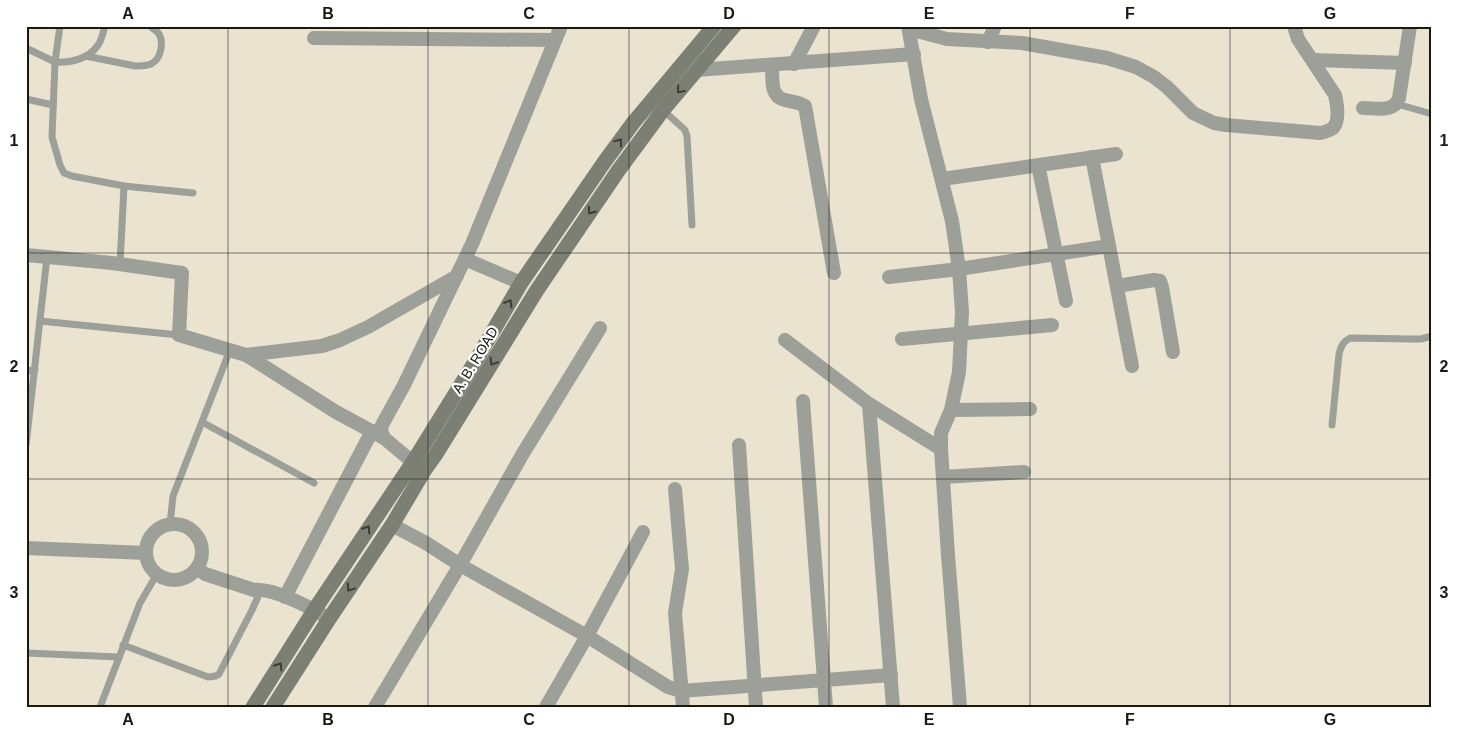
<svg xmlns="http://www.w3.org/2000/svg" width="1458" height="733" font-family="Arial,sans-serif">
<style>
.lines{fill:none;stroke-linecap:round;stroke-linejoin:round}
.lane{stroke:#9da098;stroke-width:7}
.street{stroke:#9da098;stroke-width:14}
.secondary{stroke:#7c7f74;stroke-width:15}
.oneway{stroke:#3d3c34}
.grid{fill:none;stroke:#1b1812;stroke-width:1;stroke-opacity:0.55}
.labels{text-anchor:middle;stroke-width:4.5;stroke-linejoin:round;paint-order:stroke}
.street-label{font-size:14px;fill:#1b1812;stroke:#fff}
.neatline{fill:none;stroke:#1b1812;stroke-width:2}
.grid-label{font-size:16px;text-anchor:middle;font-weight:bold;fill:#1b1812}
</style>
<rect width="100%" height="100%" fill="#e9e3d0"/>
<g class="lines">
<g class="lane">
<path d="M 105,26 C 103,32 102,40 98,45 C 89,59 70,63 55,62 L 52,137 L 60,165 L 64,173 L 72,176 L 124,186 L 120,264"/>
<path d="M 26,48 L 55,62 L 60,26"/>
<path d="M 86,56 L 135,66 C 141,66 146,66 151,64 C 161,59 164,43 159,34 C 157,31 153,29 150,26"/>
<path d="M 26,99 L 53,105"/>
<path d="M 1397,104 L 1432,114"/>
<path d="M 663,110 L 685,130 L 687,136 L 692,225"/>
<path d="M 124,186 L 193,193"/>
<path d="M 40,321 L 179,335"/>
<path d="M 26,371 L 35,370"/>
<path d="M 202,422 L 314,483"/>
<path d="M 1332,425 L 1339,354 C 1341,346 1343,342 1350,338 L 1412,339 L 1421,339 L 1432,336"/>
<path d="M 26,445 L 47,257"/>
<path d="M 170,524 L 173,496 L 230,350"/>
<path d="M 123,645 L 208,677 L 216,676 L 219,674 L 252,610 L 261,590"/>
<path d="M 26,653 L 119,657"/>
<path d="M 100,707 L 140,603 L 157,574"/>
</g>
<g class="street">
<path d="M 908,26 L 921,99 L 952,221 L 959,269 L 962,312 L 959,372 L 951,410 L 941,433 L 941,449 L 948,555 L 960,707"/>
<path d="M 909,29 L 947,39 L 1022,43 L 1107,58 L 1136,67 L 1154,77 L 1167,87 L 1193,113 L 1214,123 L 1226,125 L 1320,133 C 1324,132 1329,131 1333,128 C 1340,121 1337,104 1335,95 L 1298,39 L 1294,26"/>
<path d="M 314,38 L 555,40"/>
<path d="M 988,42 L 995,26"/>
<path d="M 1313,60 L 1405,63"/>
<path d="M 794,64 L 814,26"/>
<path d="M 772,65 C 773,78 769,96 785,100 C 793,102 798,102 805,106 L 834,273"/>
<path d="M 697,70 L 914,54"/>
<path d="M 1363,108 C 1376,108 1394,113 1399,98 L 1410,26"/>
<path d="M 1092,157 L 1132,366"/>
<path d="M 1038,165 L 1066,301"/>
<path d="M 942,179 L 1116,154"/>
<path d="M 26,255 L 112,263 L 182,273 L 179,335 L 246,355 L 336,412 L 384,438"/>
<path d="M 465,259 L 521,283"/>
<path d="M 889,277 L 959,269 L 1109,246"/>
<path d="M 1117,286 L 1154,280 L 1160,281 L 1162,287 L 1173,352"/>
<path d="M 902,339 L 1052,325"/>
<path d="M 785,340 L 869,404 L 941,449"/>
<path d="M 246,355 L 322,346 L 340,340 L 368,327 L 457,276"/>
<path d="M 803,401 L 826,707"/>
<path d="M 869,404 L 893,707"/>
<path d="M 951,410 L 1030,409"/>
<path d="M 739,445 L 756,707"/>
<path d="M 421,469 L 384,438 L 381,431 L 382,425 L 404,385 L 472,244 L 561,26"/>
<path d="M 943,477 L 1024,472"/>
<path d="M 675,489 L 682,569 L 675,613 L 683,707"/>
<circle cx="174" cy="552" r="28"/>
<path d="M 392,525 L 426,543 L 460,565 L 587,636 L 668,687 L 681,691 L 891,675"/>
<path d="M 26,548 L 146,553"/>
<path d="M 197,568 L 205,574 L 254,590 C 274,588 312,608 329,619"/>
<path d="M 285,597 L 372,431"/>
<path d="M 375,707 L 460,565 L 522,455 L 600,328"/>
<path d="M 546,707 L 587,636 L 643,532"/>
</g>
<g class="secondary">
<path d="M 253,707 L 315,609 L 413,462 L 475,362 L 521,283 L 605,161 L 633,123 L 714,26"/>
<path d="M 273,707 L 329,619 L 392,525 L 424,471 L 436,454 L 537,290 L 618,171 L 663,110 L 734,26"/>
</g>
</g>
<defs><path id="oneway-chevron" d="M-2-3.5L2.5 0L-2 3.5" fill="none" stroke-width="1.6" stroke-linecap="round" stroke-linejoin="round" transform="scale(1.25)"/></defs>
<g class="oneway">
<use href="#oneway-chevron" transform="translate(680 90) rotate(130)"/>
<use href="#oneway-chevron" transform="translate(619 142) rotate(-53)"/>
<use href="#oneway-chevron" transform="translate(591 211) rotate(125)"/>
<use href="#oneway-chevron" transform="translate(509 303) rotate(-60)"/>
<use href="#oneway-chevron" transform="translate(493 362) rotate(122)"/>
<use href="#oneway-chevron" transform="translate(367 529) rotate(-57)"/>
<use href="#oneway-chevron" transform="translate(350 588) rotate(124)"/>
<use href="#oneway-chevron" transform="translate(279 666) rotate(-58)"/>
</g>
<path class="grid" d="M 228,26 L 228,707M 428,26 L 428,707M 629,26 L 629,707M 829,26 L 829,707M 1030,26 L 1030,707M 1230,26 L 1230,707M 26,253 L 1432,253M 26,479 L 1432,479"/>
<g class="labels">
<g class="street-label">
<text transform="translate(475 360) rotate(-59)" y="5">A. B. ROAD</text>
</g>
</g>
<rect width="1458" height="733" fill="none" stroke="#ffffff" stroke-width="55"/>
<rect x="28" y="28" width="1402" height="678" class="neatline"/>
<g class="grid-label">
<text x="128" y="19">A</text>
<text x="328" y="19">B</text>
<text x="529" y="19">C</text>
<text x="729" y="19">D</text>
<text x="929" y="19">E</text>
<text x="1130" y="19">F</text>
<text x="1330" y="19">G</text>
<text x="14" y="146">1</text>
<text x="1444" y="146">1</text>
<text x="14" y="372">2</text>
<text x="1444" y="372">2</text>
<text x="14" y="598">3</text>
<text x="1444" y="598">3</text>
<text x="128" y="725">A</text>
<text x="328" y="725">B</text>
<text x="529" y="725">C</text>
<text x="729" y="725">D</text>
<text x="929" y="725">E</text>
<text x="1130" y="725">F</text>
<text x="1330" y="725">G</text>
</g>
</svg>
